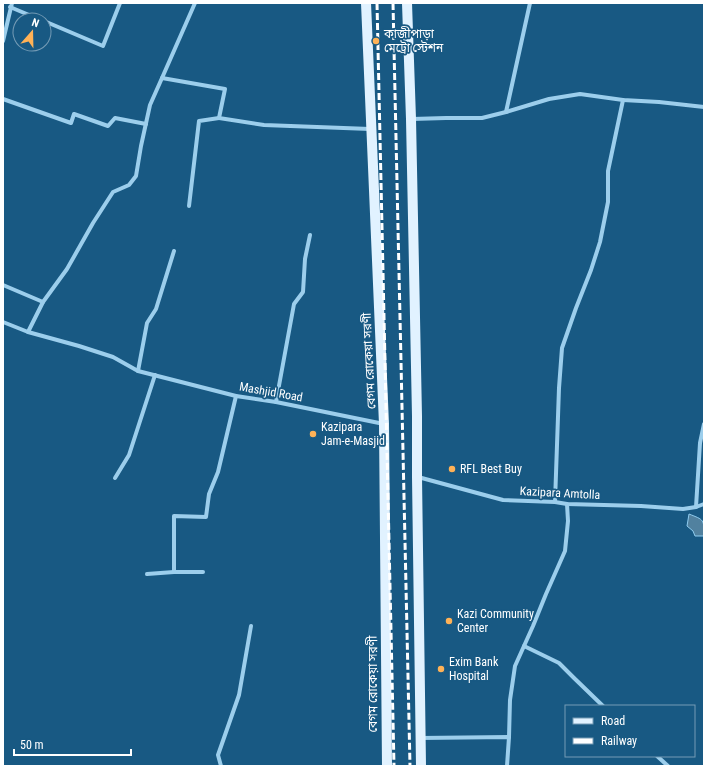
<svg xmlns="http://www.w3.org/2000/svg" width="707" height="769" font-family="'Roboto Condensed','Noto Sans Bengali',sans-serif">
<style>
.water{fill:#51819f;stroke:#8fccef}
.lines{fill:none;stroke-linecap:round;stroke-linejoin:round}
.minor{stroke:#9cceec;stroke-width:4}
.primary{stroke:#e1f2ff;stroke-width:10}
.rail{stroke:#fff;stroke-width:3;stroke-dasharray:7 3;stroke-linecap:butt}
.poi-dot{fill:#ffb257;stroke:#185983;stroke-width:1.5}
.labels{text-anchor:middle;stroke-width:3.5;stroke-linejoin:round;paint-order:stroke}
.poi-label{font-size:12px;fill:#fff;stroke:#185983;text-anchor:start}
.street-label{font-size:12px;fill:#fff;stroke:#185983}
</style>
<rect width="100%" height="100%" fill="#185983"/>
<path class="water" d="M 689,514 C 704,520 704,519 704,536 L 695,536 L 693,531 L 687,526 Z"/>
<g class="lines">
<g class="minor">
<path d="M 195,3 L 162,78 L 225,89 L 219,118 L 264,125 L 370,129"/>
<path d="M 10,7 L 41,20"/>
<path d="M 44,21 L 103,46 L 120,3"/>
<path d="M 3,41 L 12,3"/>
<path d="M 3,99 L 71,123 L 74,114 L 108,126 L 115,118 L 146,124"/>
<path d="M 506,112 L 530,3"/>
<path d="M 412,119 L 446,118 L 482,118 L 506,112 L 549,99 L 580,94 L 623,100 L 659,102 L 704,107"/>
<path d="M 189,206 L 199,121 L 219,118"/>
<path d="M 3,285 L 43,302"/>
<path d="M 3,322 L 28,332 L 79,346 L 113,357 L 138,371 L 236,396 L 276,402 L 384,424"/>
<path d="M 28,332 L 43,302 L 67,269 L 93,223 L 113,192 L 129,185 L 136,176 L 141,146 L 150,105 L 162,78"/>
<path d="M 138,371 L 147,323 L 156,309 L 174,251"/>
<path d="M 276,402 L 294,304 L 303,292 L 305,259 L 310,235"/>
<path d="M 418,477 L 503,500 L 555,502 L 567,504 L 641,506 L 683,509 L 696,507 L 704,504"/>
<path d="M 115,478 L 129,455 L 155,375"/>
<path d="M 555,502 L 559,388 L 562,348 L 576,308 L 591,270 L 600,242 L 608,202 L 608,171 L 623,100"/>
<path d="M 696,507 L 700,443 L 704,424"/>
<path d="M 174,572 L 174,516 L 206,517 L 209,494 L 218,472 L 236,396"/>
<path d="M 147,574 L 174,572 L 203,572"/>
<path d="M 524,646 L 559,663 L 574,678 L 603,706"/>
<path d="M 509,737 L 510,700 L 515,666 L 533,626 L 546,594 L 565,551 L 568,521 L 567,504"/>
<path d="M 420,738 L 509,737 L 507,766"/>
<path d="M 657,756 L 668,766"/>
<path d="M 221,766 L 218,755 L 239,695 L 251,626"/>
</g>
<g class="primary">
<path d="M 366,3 L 384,424 L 387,766"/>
<path d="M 407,3 L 411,119 L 417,416 L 417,477 L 421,766"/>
</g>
<g class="rail">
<path d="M 377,3 L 394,766"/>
<path d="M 393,3 L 410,766"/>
</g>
</g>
<g class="poi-dot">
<circle cx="376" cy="41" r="4"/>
<circle cx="313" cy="434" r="4"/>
<circle cx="452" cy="469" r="4"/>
<circle cx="449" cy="621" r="4"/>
<circle cx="441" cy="669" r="4"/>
</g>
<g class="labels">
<g class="poi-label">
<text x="384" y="38">কাজীপাড়া<tspan x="384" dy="14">মেট্রো স্টেশন</tspan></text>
<text x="321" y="431">Kazipara<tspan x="321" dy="14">Jam-e-Masjid</tspan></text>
<text x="460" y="473">RFL Best Buy</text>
<text x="457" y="618">Kazi Community<tspan x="457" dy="14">Center</tspan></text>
<text x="449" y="666">Exim Bank<tspan x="449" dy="14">Hospital</tspan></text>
</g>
<g class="street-label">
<text transform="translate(369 361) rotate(-93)" y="4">বেগম রোকেয়া সরণী</text>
<text transform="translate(271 392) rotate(10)" y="4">Mashjid Road</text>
<text transform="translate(560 493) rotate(3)" y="4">Kazipara Amtolla</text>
<text transform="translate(373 684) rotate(-90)" y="4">বেগম রোকেয়া সরণী</text>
</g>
</g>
<rect width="707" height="769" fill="none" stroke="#ffffff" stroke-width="8"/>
<rect x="565" y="705" width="130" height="52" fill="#185983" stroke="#749bb5"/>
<rect x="573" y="718" width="20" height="6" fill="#e1f2ff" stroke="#749bb5"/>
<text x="601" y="725" font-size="12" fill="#ffffff">Road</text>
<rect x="573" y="738" width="20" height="6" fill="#ffffff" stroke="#749bb5"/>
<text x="601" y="745" font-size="12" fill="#ffffff">Railway</text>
<g transform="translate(32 32) rotate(20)"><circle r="19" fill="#185983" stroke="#749bb5"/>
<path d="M0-3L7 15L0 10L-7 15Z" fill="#ffb257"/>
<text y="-6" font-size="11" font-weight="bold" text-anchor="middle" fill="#ffffff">N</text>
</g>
<path d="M14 749v6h117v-6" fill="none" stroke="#ffffff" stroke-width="2"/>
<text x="20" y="749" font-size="12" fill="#ffffff" stroke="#185983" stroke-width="3" paint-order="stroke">50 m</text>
</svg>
